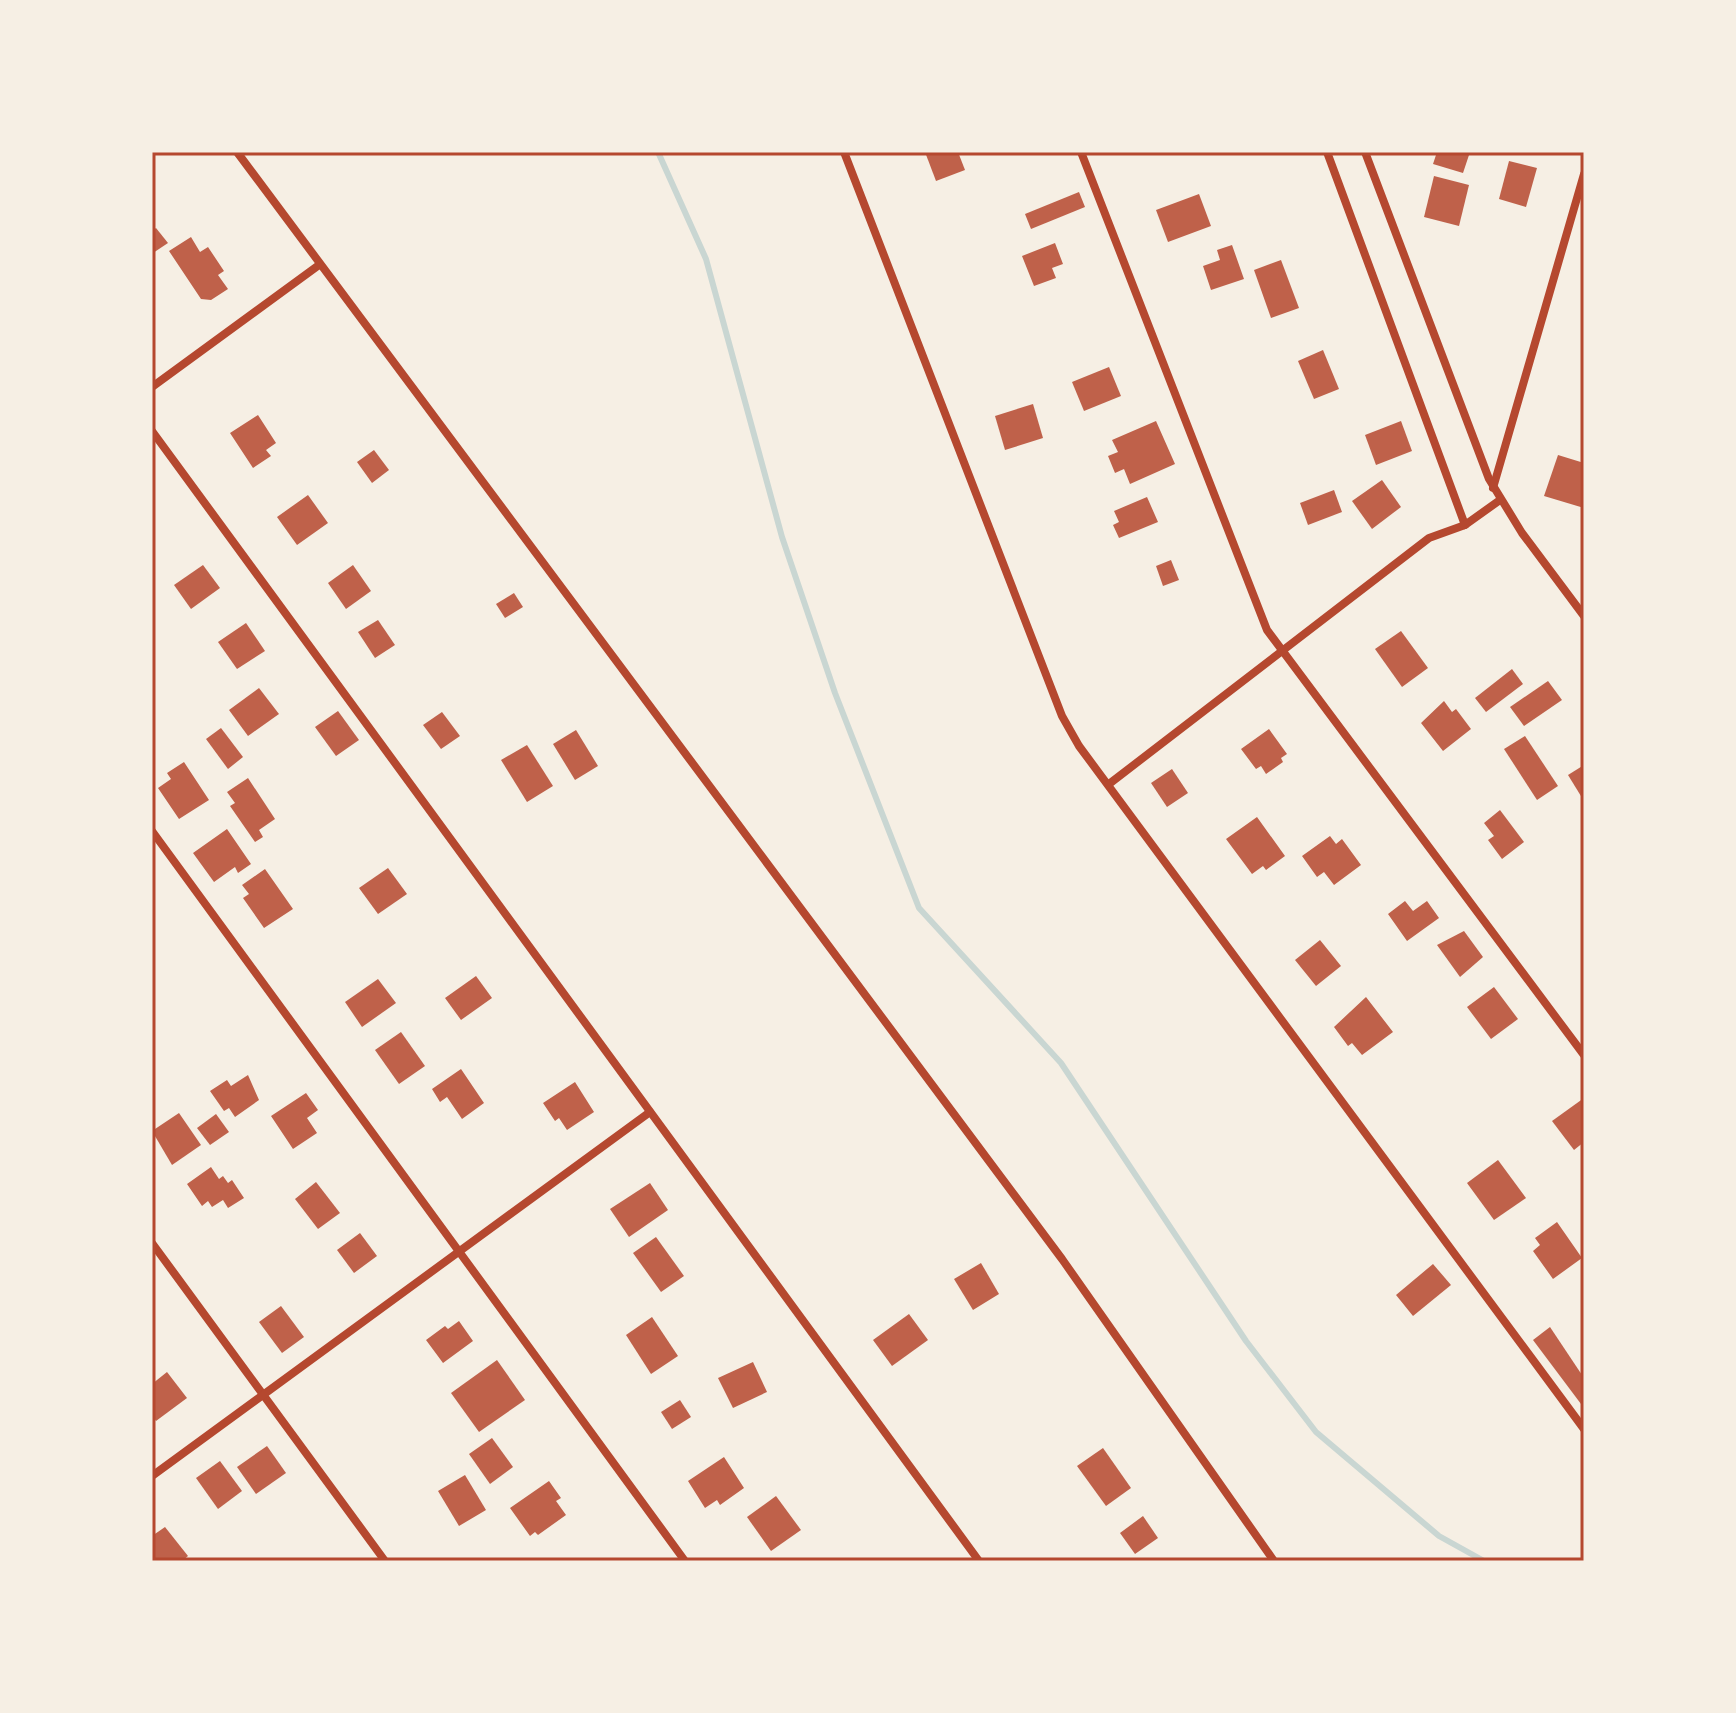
<svg xmlns="http://www.w3.org/2000/svg" width="1736" height="1713" font-family="'PT Sans Narrow',sans-serif">
<style>
.lines{fill:none;stroke-linecap:round;stroke-linejoin:round}
.stream{stroke:#c9d6d2;stroke-width:6}
.building{fill:#bf614a}
.minor{stroke:#b5482f;stroke-width:8}
.neatline{fill:none;stroke:#b5482f;stroke-width:3}
</style>
<rect width="100%" height="100%" fill="#f6efe4"/>
<g class="lines">
<path class="stream" d="M 658,152 L 706,259 L 782,537 L 835,693 L 919,908 L 1061,1063 L 1246,1341 L 1316,1432 L 1439,1536 L 1484,1561"/>
</g>
<g class="building">
<path d="M 925,152 L 958,152 L 965,170 L 936,181 Z"/>
<path d="M 1437,152 L 1470,152 L 1463,173 L 1433,164 Z"/>
<path d="M 1509,161 L 1537,168 L 1526,207 L 1499,199 Z"/>
<path d="M 1434,176 L 1469,185 L 1459,226 L 1424,217 Z"/>
<path d="M 1079,192 L 1085,207 L 1031,229 L 1025,214 Z"/>
<path d="M 1199,194 L 1211,226 L 1168,242 L 1156,210 Z"/>
<path d="M 156,228 L 168,243 L 153,253 L 152,231 Z"/>
<path d="M 191,237 L 200,252 L 208,247 L 224,271 L 218,275 L 228,289 L 211,300 L 201,299 L 169,251 Z"/>
<path d="M 1055,243 L 1063,264 L 1052,268 L 1056,278 L 1034,286 L 1022,256 Z"/>
<path d="M 1232,245 L 1244,279 L 1211,290 L 1203,266 L 1220,260 L 1217,250 Z"/>
<path d="M 1281,260 L 1299,308 L 1271,318 L 1254,270 Z"/>
<path d="M 1323,350 L 1339,389 L 1314,399 L 1298,361 Z"/>
<path d="M 1109,367 L 1121,396 L 1084,411 L 1072,382 Z"/>
<path d="M 1033,404 L 1043,438 L 1005,450 L 995,416 Z"/>
<path d="M 258,415 L 276,443 L 266,450 L 271,456 L 253,468 L 230,433 Z"/>
<path d="M 1156,421 L 1175,464 L 1130,484 L 1124,469 L 1115,473 L 1108,456 L 1118,452 L 1112,440 Z"/>
<path d="M 1401,421 L 1412,451 L 1376,465 L 1365,435 Z"/>
<path d="M 374,450 L 389,470 L 372,483 L 357,462 Z"/>
<path d="M 1558,455 L 1584,463 L 1584,508 L 1544,496 Z"/>
<path d="M 1382,480 L 1401,507 L 1372,529 L 1352,501 Z"/>
<path d="M 1334,490 L 1342,512 L 1308,525 L 1300,503 Z"/>
<path d="M 308,495 L 328,523 L 297,545 L 277,517 Z"/>
<path d="M 1147,497 L 1158,522 L 1119,538 L 1113,525 L 1119,522 L 1114,511 Z"/>
<path d="M 1171,560 L 1179,580 L 1163,586 L 1156,566 Z"/>
<path d="M 203,565 L 220,588 L 191,609 L 174,585 Z"/>
<path d="M 353,565 L 371,591 L 346,609 L 328,583 Z"/>
<path d="M 514,593 L 523,607 L 505,618 L 496,604 Z"/>
<path d="M 378,620 L 395,645 L 375,658 L 358,632 Z"/>
<path d="M 246,623 L 265,651 L 237,669 L 218,642 Z"/>
<path d="M 1401,631 L 1428,668 L 1402,687 L 1375,649 Z"/>
<path d="M 1512,669 L 1523,684 L 1486,712 L 1475,698 Z"/>
<path d="M 1548,681 L 1562,700 L 1524,726 L 1510,707 Z"/>
<path d="M 259,688 L 279,714 L 248,736 L 229,710 Z"/>
<path d="M 1444,701 L 1452,712 L 1456,709 L 1471,729 L 1443,751 L 1421,723 Z"/>
<path d="M 338,711 L 359,740 L 336,756 L 315,727 Z"/>
<path d="M 442,712 L 460,736 L 441,749 L 423,725 Z"/>
<path d="M 221,728 L 243,757 L 228,769 L 206,739 Z"/>
<path d="M 1269,729 L 1287,754 L 1281,758 L 1283,762 L 1266,774 L 1261,766 L 1256,769 L 1241,749 Z"/>
<path d="M 576,730 L 598,766 L 575,780 L 553,744 Z"/>
<path d="M 1525,736 L 1558,786 L 1537,800 L 1504,749 Z"/>
<path d="M 527,745 L 553,786 L 527,802 L 501,760 Z"/>
<path d="M 184,762 L 209,800 L 179,819 L 158,788 L 171,779 L 167,773 Z"/>
<path d="M 1584,765 L 1584,801 L 1568,775 Z"/>
<path d="M 1172,769 L 1188,793 L 1167,807 L 1151,783 Z"/>
<path d="M 248,778 L 275,819 L 259,830 L 263,837 L 255,842 L 230,806 L 235,803 L 227,792 Z"/>
<path d="M 1500,810 L 1524,842 L 1502,859 L 1488,840 L 1494,836 L 1484,823 Z"/>
<path d="M 1257,817 L 1285,856 L 1266,870 L 1263,866 L 1252,874 L 1226,839 Z"/>
<path d="M 227,829 L 251,864 L 238,873 L 235,867 L 214,882 L 193,853 Z"/>
<path d="M 1330,836 L 1336,844 L 1342,839 L 1361,865 L 1334,885 L 1324,872 L 1317,877 L 1302,856 Z"/>
<path d="M 388,868 L 407,894 L 378,914 L 359,888 Z"/>
<path d="M 265,869 L 293,909 L 264,928 L 243,898 L 249,894 L 242,885 Z"/>
<path d="M 1405,901 L 1413,911 L 1427,901 L 1439,918 L 1407,941 L 1388,914 Z"/>
<path d="M 1464,931 L 1483,957 L 1460,977 L 1437,945 Z"/>
<path d="M 1320,940 L 1341,966 L 1316,986 L 1295,960 Z"/>
<path d="M 476,976 L 492,998 L 461,1020 L 445,998 Z"/>
<path d="M 378,979 L 396,1003 L 362,1027 L 345,1002 Z"/>
<path d="M 1494,987 L 1518,1019 L 1491,1039 L 1467,1007 Z"/>
<path d="M 1366,997 L 1393,1032 L 1362,1055 L 1352,1043 L 1348,1046 L 1334,1027 Z"/>
<path d="M 401,1032 L 425,1066 L 399,1084 L 375,1050 Z"/>
<path d="M 461,1069 L 484,1103 L 462,1119 L 447,1097 L 440,1102 L 432,1089 Z"/>
<path d="M 248,1075 L 259,1100 L 235,1117 L 229,1108 L 224,1111 L 210,1091 L 227,1080 L 231,1086 Z"/>
<path d="M 575,1082 L 594,1112 L 567,1130 L 559,1118 L 555,1121 L 543,1103 Z"/>
<path d="M 306,1093 L 318,1110 L 307,1118 L 317,1133 L 293,1149 L 271,1116 Z"/>
<path d="M 1584,1098 L 1584,1142 L 1574,1150 L 1552,1121 Z"/>
<path d="M 179,1113 L 201,1145 L 172,1165 L 152,1131 Z"/>
<path d="M 216,1114 L 229,1132 L 210,1145 L 197,1128 Z"/>
<path d="M 1498,1160 L 1526,1198 L 1494,1220 L 1467,1183 Z"/>
<path d="M 211,1167 L 219,1179 L 223,1176 L 228,1183 L 232,1180 L 244,1198 L 228,1208 L 223,1200 L 212,1207 L 208,1201 L 202,1206 L 187,1184 Z"/>
<path d="M 316,1182 L 340,1213 L 318,1229 L 295,1199 Z"/>
<path d="M 650,1183 L 668,1210 L 629,1237 L 610,1209 Z"/>
<path d="M 1557,1222 L 1582,1258 L 1553,1279 L 1533,1251 L 1540,1245 L 1535,1238 Z"/>
<path d="M 360,1233 L 377,1256 L 354,1273 L 337,1250 Z"/>
<path d="M 656,1237 L 684,1276 L 661,1292 L 633,1253 Z"/>
<path d="M 981,1263 L 999,1294 L 973,1310 L 954,1279 Z"/>
<path d="M 1433,1264 L 1451,1285 L 1413,1316 L 1396,1295 Z"/>
<path d="M 281,1306 L 304,1337 L 282,1353 L 259,1322 Z"/>
<path d="M 909,1314 L 928,1340 L 892,1366 L 873,1340 Z"/>
<path d="M 652,1317 L 678,1356 L 651,1374 L 626,1335 Z"/>
<path d="M 459,1321 L 473,1341 L 443,1363 L 426,1340 L 445,1326 L 448,1329 Z"/>
<path d="M 1550,1327 L 1584,1378 L 1584,1408 L 1533,1340 Z"/>
<path d="M 497,1360 L 525,1400 L 479,1432 L 451,1393 Z"/>
<path d="M 753,1362 L 767,1392 L 733,1408 L 718,1378 Z"/>
<path d="M 167,1372 L 187,1398 L 156,1421 L 152,1415 L 152,1384 Z"/>
<path d="M 680,1400 L 691,1417 L 672,1429 L 661,1412 Z"/>
<path d="M 492,1438 L 513,1467 L 490,1484 L 469,1454 Z"/>
<path d="M 267,1446 L 286,1473 L 256,1494 L 237,1467 Z"/>
<path d="M 1103,1448 L 1131,1488 L 1106,1506 L 1077,1466 Z"/>
<path d="M 724,1457 L 744,1488 L 720,1505 L 717,1500 L 705,1508 L 688,1481 Z"/>
<path d="M 220,1461 L 242,1491 L 218,1509 L 196,1478 Z"/>
<path d="M 465,1475 L 486,1510 L 459,1526 L 438,1491 Z"/>
<path d="M 549,1481 L 561,1498 L 556,1501 L 566,1515 L 538,1535 L 535,1532 L 530,1536 L 510,1508 Z"/>
<path d="M 776,1496 L 801,1530 L 771,1551 L 747,1517 Z"/>
<path d="M 1143,1516 L 1158,1538 L 1135,1554 L 1120,1533 Z"/>
<path d="M 165,1527 L 188,1556 L 182,1561 L 152,1561 L 152,1536 Z"/>
</g>
<g class="lines">
<g class="minor">
<path d="M 237,152 L 1062,1259 L 1274,1561"/>
<path d="M 844,152 L 1062,716 L 1079,746 L 1584,1429"/>
<path d="M 1081,152 L 1267,630 L 1584,1055"/>
<path d="M 1327,152 L 1465,525"/>
<path d="M 1365,152 L 1489,479 L 1522,533 L 1584,616"/>
<path d="M 152,387 L 319,265"/>
<path d="M 152,431 L 979,1561"/>
<path d="M 1493,488 L 1584,174"/>
<path d="M 1109,784 L 1429,538 L 1465,525 L 1500,500"/>
<path d="M 152,831 L 685,1561"/>
<path d="M 152,1243 L 385,1561"/>
<path d="M 152,1476 L 650,1112"/>
</g>
</g>
<rect width="1736" height="1713" fill="none" stroke="#f6efe4" stroke-width="308"/>
<rect x="154" y="154" width="1428" height="1405" class="neatline"/>
</svg>
